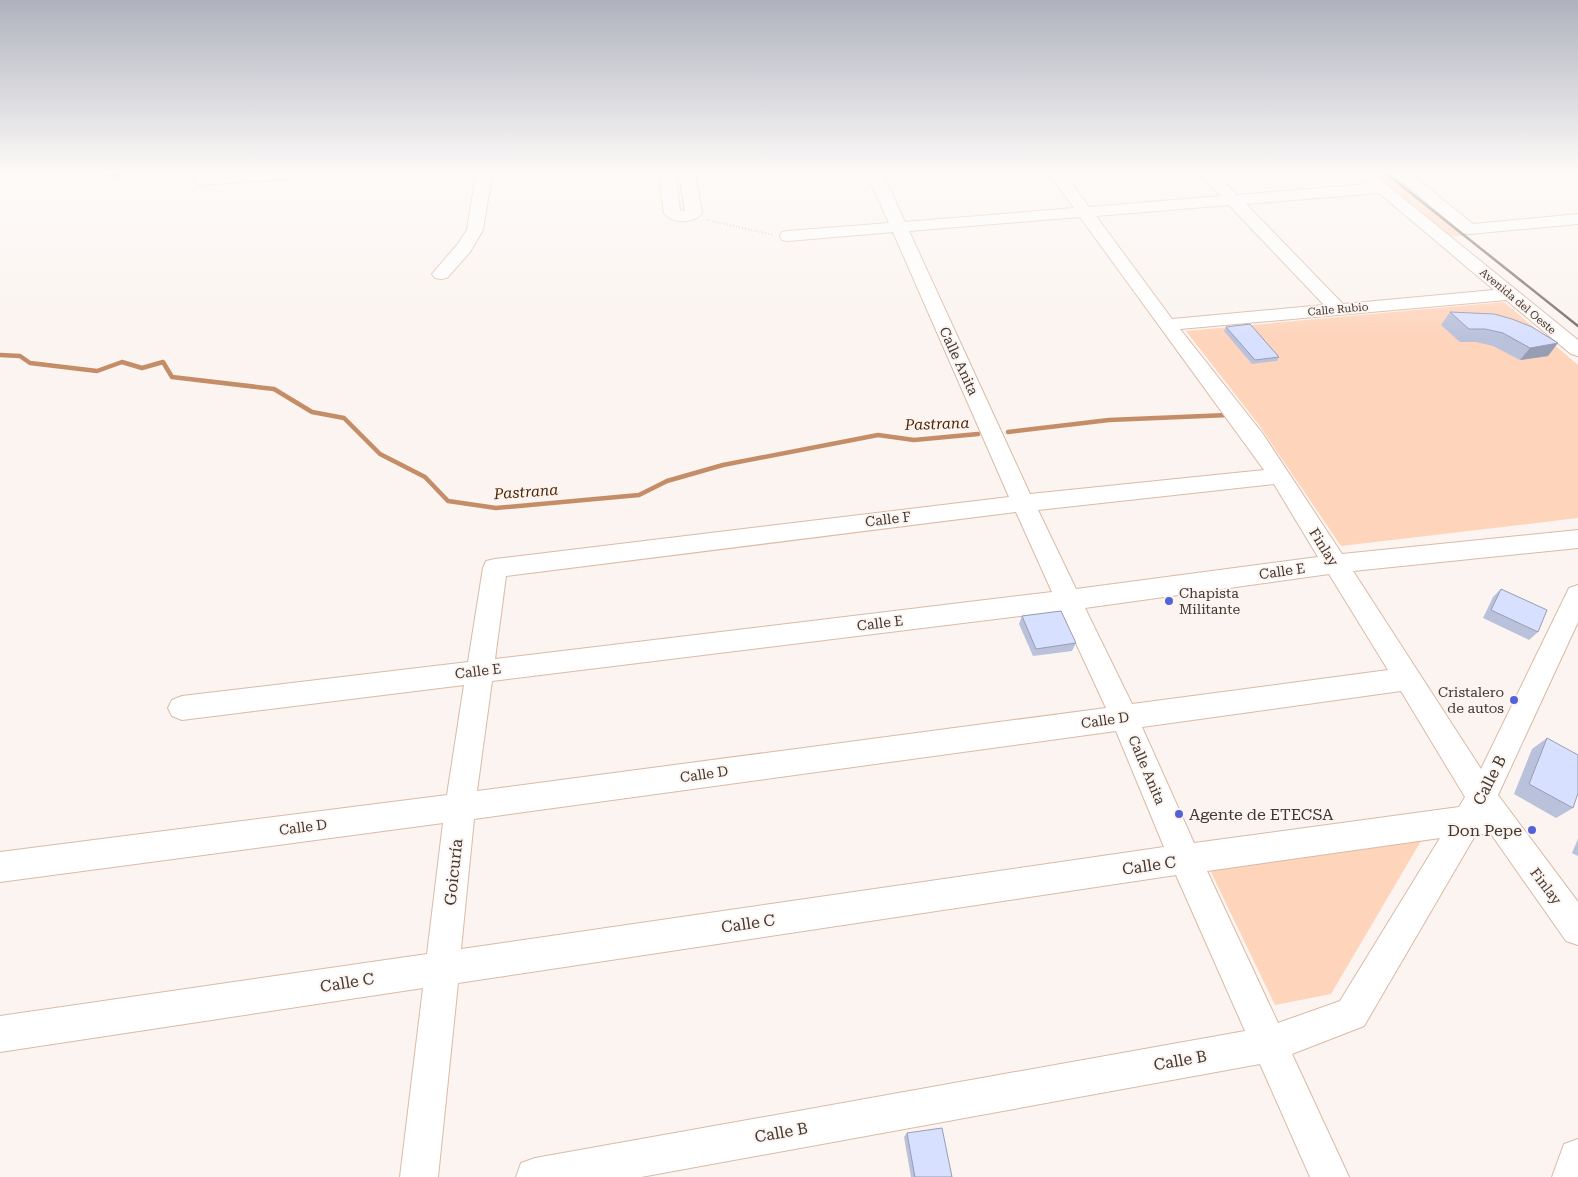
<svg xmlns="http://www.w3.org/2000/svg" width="1578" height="1177" font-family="'Roboto Serif',serif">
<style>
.green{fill:#fed4bb}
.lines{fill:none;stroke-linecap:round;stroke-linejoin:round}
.stream{stroke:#c48c67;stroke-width:4.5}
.minor-casing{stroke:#dabaa6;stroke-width:2}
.path{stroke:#9b918a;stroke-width:2;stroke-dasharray:0.5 2.5;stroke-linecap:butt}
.minor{fill:#fff;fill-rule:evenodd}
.rail{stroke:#756a63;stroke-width:2.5}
.wall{fill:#bac1db}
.shaded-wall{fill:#979db2}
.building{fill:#d8e0ff;stroke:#979db2}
.poi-dot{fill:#5462d8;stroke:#fbf4f0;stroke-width:2}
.labels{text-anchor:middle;stroke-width:4;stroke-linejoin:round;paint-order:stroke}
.far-street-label{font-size:11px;fill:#44372f;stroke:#fbf4f0}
.street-label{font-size:14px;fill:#44372f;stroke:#fbf4f0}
.poi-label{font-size:14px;fill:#44372f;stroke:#fbf4f0;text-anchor:start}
.water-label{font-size:15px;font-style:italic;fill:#522400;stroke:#fbf4f0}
.near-street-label{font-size:16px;fill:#44372f;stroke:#fbf4f0}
.near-poi-label{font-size:16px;fill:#44372f;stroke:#fbf4f0;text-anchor:start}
</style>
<rect width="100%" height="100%" fill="#fbf4f0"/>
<g class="green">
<path d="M 1372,174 L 1398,174 L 1474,235 L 1447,237 Z"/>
<path d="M 1504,302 L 1578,365 L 1578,518 L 1341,546 L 1259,425 L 1186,331 Z"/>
<path d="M 1421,841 L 1331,994 L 1275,1005 L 1209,868 Z"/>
</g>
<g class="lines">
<g class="stream">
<path d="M 0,355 L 20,356 L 30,363 L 97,371 L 122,362 L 142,368 L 163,362 L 172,377 L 274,389 L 312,412 L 344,418 L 380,454 L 425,477 L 448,501 L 496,508 L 639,495 L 667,481 L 723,465 L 878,435 L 914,440 L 978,434"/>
<path d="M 1008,432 L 1109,420 L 1228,415"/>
</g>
<defs>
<g id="minor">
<path d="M 195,174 L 294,174 L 291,177 L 286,179 L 201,185 L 196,183 L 193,180 Z"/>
<path d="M 476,174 L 492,174 L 483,230 L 470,252 L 447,278 L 441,279 L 435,278 L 432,274 L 457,245 L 467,230 Z"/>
<path d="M 659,174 L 675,174 L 680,210 L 685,211 L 679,174 L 695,174 L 702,213 C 694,224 672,224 664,213 Z"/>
<path d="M 867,174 L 883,174 L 905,222 L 1074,208 L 1049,174 L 1065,174 L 1089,207 L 1221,196 L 1200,174 L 1217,174 L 1237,195 L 1368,184 L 1362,178 L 1365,175 L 1373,174 L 1578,340 L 1578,356 L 1571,354 L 1506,300 L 1180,329 L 1263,434 L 1342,554 L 1578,530 L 1578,548 L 1353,571 L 1481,769 L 1569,588 L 1578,585 L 1578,622 L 1498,795 L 1578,902 L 1578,945 L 1566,941 L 1491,834 L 1476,834 L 1364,1026 L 1292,1054 L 1349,1177 L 1310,1177 L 1260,1064 L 641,1177 L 516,1177 L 521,1163 L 535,1158 L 1245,1031 L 1176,875 L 458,983 L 438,1177 L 400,1177 L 423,988 L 0,1052 L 0,1016 L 427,954 L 443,823 L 0,882 L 0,852 L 447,795 L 464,685 L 182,720 L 172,716 L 168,708 L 172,700 L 182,696 L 468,662 L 483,568 L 486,561 L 495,559 L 1009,497 L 893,232 L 788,241 L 782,240 L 780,236 L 782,232 L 788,231 L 889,223 ZM 1379,193 L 1494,290 L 1343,304 L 1246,204 ZM 1229,205 L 1324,305 L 1172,319 L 1096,216 ZM 1080,217 L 1264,470 L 1030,494 L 909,231 ZM 1274,484 L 1318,557 L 1076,589 L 1038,510 ZM 1016,512 L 1052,592 L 495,659 L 506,576 ZM 1329,574 L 1388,670 L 1132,704 L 1085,608 ZM 1061,611 L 1106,708 L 477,791 L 492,681 ZM 1401,691 L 1465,797 L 1459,807 L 1194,843 L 1142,727 ZM 1116,731 L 1164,847 L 461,949 L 474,819 ZM 1440,838 L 1340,1001 L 1278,1023 L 1207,871 Z"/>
<path d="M 1393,174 L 1411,174 L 1473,224 L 1578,214 L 1578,224 L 1469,234 L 1463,233 Z"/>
<path d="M 1578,1139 L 1578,1177 L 1552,1177 L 1564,1144 Z"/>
</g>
</defs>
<use href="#minor" class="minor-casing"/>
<path class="path" d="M 707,220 L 774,235"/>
<use href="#minor" class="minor"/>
<path class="rail" d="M 1387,174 L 1578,326"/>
</g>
<g class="wall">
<path d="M 97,174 L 124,174 L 115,179 Z"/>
<path d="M 1450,312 L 1494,314 L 1548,356 L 1520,360 L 1493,346 L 1476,342 L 1460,342 L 1441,325 Z"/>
<path d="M 1226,327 L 1279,357 L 1277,361 L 1252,364 L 1224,331 Z"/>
<path d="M 1501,589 L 1538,632 L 1529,640 L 1483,618 L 1493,597 Z"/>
<path d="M 1022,616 L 1076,643 L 1072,651 L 1033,656 L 1019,624 Z"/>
<path d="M 1547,738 L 1573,808 L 1556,818 L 1514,794 L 1532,749 Z"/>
<path d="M 1578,839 L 1578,856 L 1572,853 Z"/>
<path d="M 907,1133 L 952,1177 L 911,1177 L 904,1137 Z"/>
</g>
<g class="shaded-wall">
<path d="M 112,174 L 124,174 L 115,179 Z"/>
<path d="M 1558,343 L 1548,356 L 1520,360 L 1530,348 Z"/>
</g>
<g class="building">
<path d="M 1450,312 L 1494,314 L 1512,319 L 1532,327 L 1558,343 L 1530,348 L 1503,333 L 1485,329 L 1469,329 Z"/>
<path d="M 1250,324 L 1279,357 L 1255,360 L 1226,327 Z"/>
<path d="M 1501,589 L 1547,610 L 1538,632 L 1491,610 Z"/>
<path d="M 1061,611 L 1076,643 L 1036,649 L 1022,616 Z"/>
<path d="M 1547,738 L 1578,755 L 1578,793 L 1573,808 L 1529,784 Z"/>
<path d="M 942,1128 L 952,1177 L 915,1177 L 907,1133 Z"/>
</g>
<linearGradient id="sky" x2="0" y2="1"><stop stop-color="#afb2be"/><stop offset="0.51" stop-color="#fdfaf8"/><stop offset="1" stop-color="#fdfaf8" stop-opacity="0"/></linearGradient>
<rect width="1578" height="339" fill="url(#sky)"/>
<g class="poi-dot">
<circle cx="1169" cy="601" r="5"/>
<circle cx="1514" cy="700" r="5"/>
<circle cx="1179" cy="814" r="5"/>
<circle cx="1532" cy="830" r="5"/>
</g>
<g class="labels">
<g class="far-street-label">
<text transform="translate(1518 301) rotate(40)" y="4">Avenida del Oeste</text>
<text transform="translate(1338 309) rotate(-5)" y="4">Calle Rubio</text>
</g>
<g class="street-label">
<text transform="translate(959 361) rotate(65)" y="5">Calle Anita</text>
<text transform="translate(888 519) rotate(-7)" y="5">Calle F</text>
<text transform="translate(1324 547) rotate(58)" y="5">Finlay</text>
<text transform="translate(1282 571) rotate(-8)" y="5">Calle E</text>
<text transform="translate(880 623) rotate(-7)" y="5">Calle E</text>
<text transform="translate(478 671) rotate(-7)" y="5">Calle E</text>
<text transform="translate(1105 720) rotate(-8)" y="5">Calle D</text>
<text transform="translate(1147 770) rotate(67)" y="5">Calle Anita</text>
<text transform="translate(704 774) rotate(-8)" y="5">Calle D</text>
<text transform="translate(303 827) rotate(-7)" y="5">Calle D</text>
<text transform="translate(1546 886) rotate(53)" y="5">Finlay</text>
</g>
<g class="poi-label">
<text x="1179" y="598">Chapista<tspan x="1179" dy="16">Militante</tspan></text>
<text x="1504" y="697" text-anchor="end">Cristalero<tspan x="1504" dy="16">de autos</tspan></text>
</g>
<g class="water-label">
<text transform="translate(937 424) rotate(-2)" y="5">Pastrana</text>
<text transform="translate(526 492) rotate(-4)" y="5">Pastrana</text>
</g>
<g class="near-street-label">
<text transform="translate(1489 780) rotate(-63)" y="6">Calle B</text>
<text transform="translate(1149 865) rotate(-8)" y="6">Calle C</text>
<text transform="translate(453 872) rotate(-84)" y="6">Goicuría</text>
<text transform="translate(748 923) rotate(-8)" y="6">Calle C</text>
<text transform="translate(347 982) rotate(-9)" y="6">Calle C</text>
<text transform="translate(1180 1060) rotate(-10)" y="6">Calle B</text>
<text transform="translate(781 1132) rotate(-10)" y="6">Calle B</text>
</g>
<g class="near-poi-label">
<text x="1189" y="820">Agente de ETECSA</text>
<text x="1522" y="836" text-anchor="end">Don Pepe</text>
</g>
</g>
</svg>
